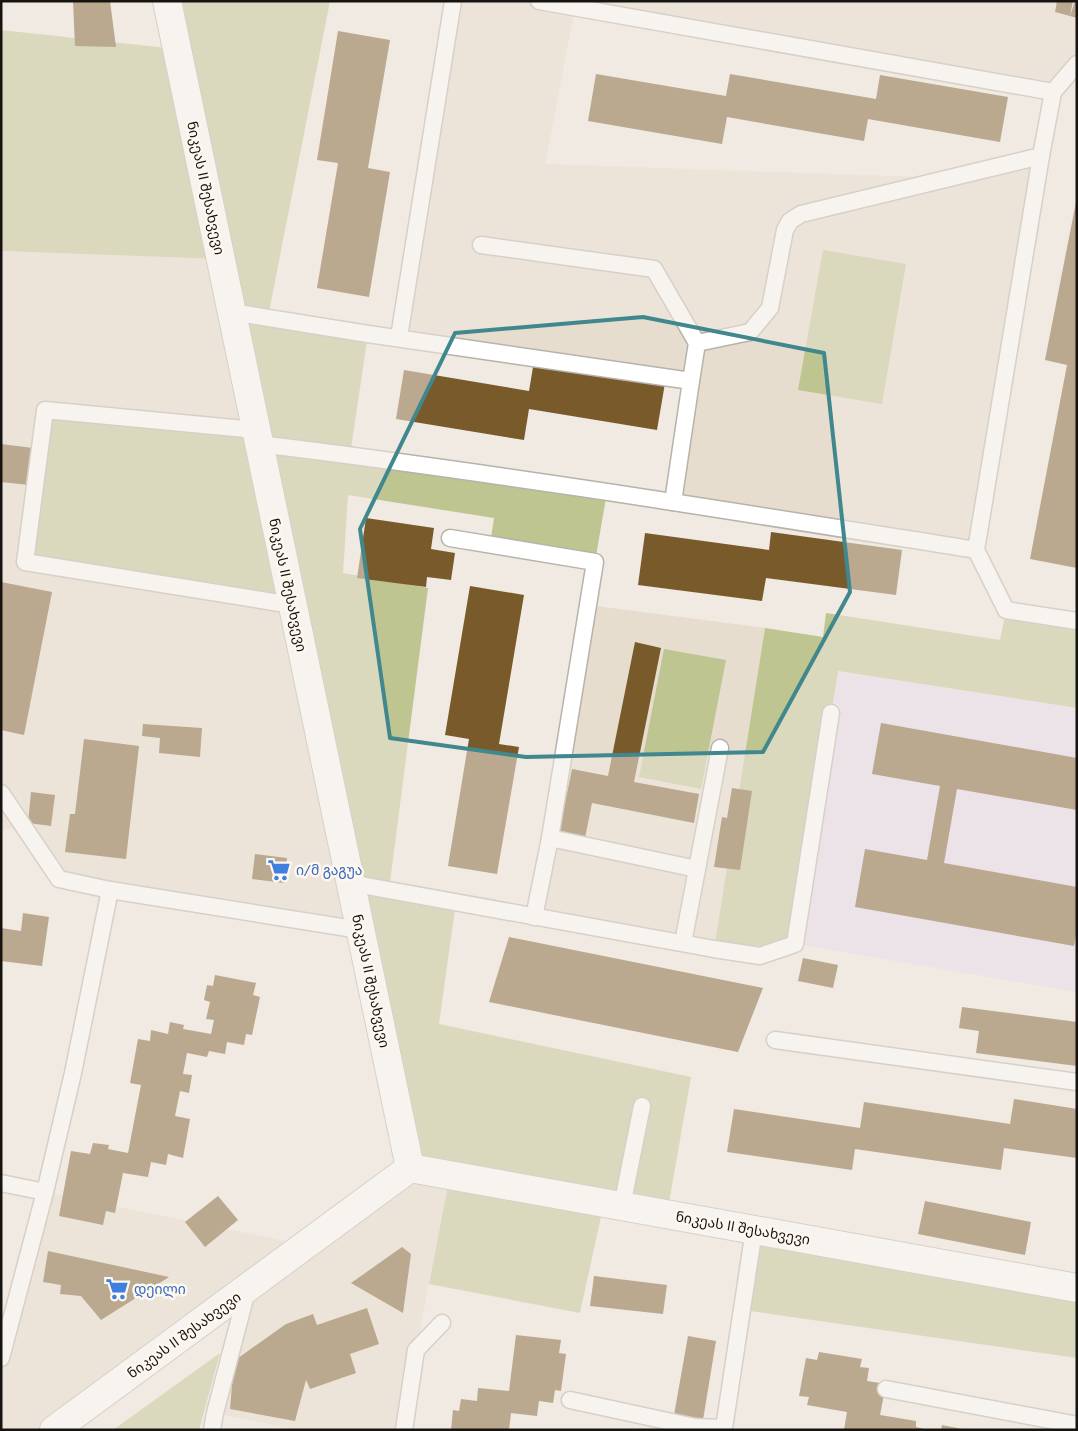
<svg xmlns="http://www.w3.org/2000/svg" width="1078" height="1431" font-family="Overpass,'Noto Sans Georgian',sans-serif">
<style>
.built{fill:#e7ddce}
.education{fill:#e7dcf0}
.green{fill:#bec590}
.building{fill:#795a2b}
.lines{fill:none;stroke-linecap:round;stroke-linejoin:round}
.service-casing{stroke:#b7b2aa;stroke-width:19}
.minor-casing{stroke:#b7b2aa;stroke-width:30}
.service{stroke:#fff;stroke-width:16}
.minor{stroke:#fff;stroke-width:28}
.marked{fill:none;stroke:#40878e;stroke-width:4;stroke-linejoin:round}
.labels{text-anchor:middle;stroke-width:5;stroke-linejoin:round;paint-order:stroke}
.street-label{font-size:14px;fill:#161411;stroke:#fdf7ef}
.shop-label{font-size:14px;fill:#366cbe;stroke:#fdf7ef;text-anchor:start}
</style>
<rect width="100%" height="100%" fill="#f0eae2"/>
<g class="built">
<path d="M 453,1 L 1077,1 L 1077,64 L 1053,92 L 575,8 L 545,164 L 946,178 L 1041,156 L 976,550 L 673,502 L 691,381 L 399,337 Z"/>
<path d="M 1,251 L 222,259 L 360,930 L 59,879 L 22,825 L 1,831 Z"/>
<path d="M 588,605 L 765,628 L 714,949 L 534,917 Z"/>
<path d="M 410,1168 L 450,1175 L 416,1350 L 404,1430 L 299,1430 L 215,1413 L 248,1288 L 54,1430 L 1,1430 L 1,1358 L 45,1192 L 305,1245 Z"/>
</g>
<path class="education" d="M 838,671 L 1077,708 L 1077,992 L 795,944 Z"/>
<g class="green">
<path d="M 167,1 L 330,1 L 268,317 L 368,334 L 350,455 L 607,492 L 595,562 L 490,544 L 494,518 L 348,495 L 343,573 L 428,588 L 389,890 L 456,902 L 439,1024 L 691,1077 L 667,1214 L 604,1203 L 580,1313 L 429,1284 L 450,1175 L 410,1168 L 292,605 L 25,562 L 45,410 L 256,430 L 221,259 L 1,251 L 1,30 L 176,49 Z"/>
<path d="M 823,250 L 906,264 L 882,404 L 798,390 Z"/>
<path d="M 1006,610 L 1077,621 L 1077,708 L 838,671 L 795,944 L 760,956 L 714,949 L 765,628 L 823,637 L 826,613 L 1000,640 Z"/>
<path d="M 664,649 L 726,660 L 701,789 L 639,777 Z"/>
<path d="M 754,1230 L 1077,1288 L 1077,1358 L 743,1310 Z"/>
<path d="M 220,1353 L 199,1430 L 113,1430 Z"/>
</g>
<g class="building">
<path d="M 73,1 L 110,1 L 116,47 L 75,46 Z"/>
<path d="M 1057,1 L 1073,1 L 1070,16 L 1055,12 Z"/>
<path d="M 1075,1 L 1077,1 L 1077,18 L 1070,16 Z"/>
<path d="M 338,31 L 390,40 L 368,168 L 390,172 L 369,297 L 317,288 L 338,163 L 317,160 Z"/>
<path d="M 596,74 L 726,96 L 730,74 L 876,99 L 880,75 L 1008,97 L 1000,142 L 868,119 L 864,141 L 727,117 L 722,144 L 588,121 Z"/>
<path d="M 1076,202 L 1077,202 L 1077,568 L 1030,559 L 1067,365 L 1045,360 Z"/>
<path d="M 534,361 L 665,383 L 657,430 L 529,409 L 524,440 L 396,419 L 404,370 L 529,391 Z"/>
<path d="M 1,444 L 33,448 L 29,485 L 1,482 Z"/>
<path d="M 366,518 L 434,528 L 431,549 L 455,553 L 451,580 L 427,577 L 426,587 L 357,578 Z"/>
<path d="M 771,532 L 902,550 L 896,595 L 766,578 L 762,601 L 638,585 L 645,533 L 769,550 Z"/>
<path d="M 1,582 L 52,592 L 24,735 L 1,730 Z"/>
<path d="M 470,586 L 524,595 L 499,744 L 519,747 L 497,874 L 448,866 L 469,739 L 445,735 Z"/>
<path d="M 635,642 L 661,648 L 634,782 L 699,794 L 694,823 L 592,803 L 585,838 L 559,833 L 572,769 L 608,776 Z"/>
<path d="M 881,723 L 1077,758 L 1077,810 L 957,789 L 944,863 L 1077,887 L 1077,929 L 1074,946 L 855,907 L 865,849 L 927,860 L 940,786 L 872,774 Z"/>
<path d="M 143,724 L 202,728 L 200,757 L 159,753 L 160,738 L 142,736 Z"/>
<path d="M 84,739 L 139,746 L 126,859 L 65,852 L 70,814 L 75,814 Z"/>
<path d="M 732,788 L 752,791 L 740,870 L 714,867 L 722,817 L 727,818 Z"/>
<path d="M 31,792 L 55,795 L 51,826 L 28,823 Z"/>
<path d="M 255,854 L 287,858 L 284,883 L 252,879 Z"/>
<path d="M 23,913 L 49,917 L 42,966 L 1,961 L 1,928 L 21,931 Z"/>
<path d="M 509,937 L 763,988 L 738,1052 L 489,1002 Z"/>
<path d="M 803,958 L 838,965 L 833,988 L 798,981 Z"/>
<path d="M 215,975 L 256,983 L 253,995 L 260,997 L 252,1035 L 246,1034 L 244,1045 L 227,1042 L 225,1054 L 209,1051 L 207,1057 L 187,1053 L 183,1074 L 192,1075 L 189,1093 L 180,1091 L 175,1116 L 190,1119 L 183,1158 L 168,1154 L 166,1165 L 151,1162 L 148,1177 L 123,1173 L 115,1213 L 106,1211 L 103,1225 L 59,1216 L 71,1151 L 90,1154 L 93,1143 L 109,1145 L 108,1149 L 128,1153 L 141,1085 L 130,1083 L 138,1039 L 150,1041 L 151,1030 L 168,1034 L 170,1022 L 184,1025 L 183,1029 L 211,1034 L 214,1020 L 206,1019 L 210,1002 L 204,1000 L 207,985 L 213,986 Z"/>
<path d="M 962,1007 L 1077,1022 L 1077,1066 L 976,1053 L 979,1031 L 959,1028 Z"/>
<path d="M 1014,1099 L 1077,1109 L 1077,1158 L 1004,1148 L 1001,1170 L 855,1149 L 852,1170 L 727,1152 L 734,1109 L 860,1128 L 864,1102 L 1010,1124 Z"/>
<path d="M 218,1196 L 238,1220 L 205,1247 L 185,1222 Z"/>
<path d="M 925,1201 L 1031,1222 L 1025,1255 L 918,1234 Z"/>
<path d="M 402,1247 L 411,1254 L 403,1313 L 351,1283 Z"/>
<path d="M 48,1251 L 169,1277 L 101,1320 L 81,1296 L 60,1294 L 61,1285 L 43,1282 Z"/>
<path d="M 594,1276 L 667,1285 L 663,1314 L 590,1306 Z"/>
<path d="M 367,1308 L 379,1344 L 350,1354 L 356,1373 L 310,1389 L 306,1380 L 295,1421 L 230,1409 L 234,1361 L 286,1324 L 313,1314 L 317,1325 Z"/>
<path d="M 516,1335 L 561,1340 L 559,1353 L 566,1354 L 561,1391 L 555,1390 L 553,1403 L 539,1401 L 537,1416 L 511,1413 L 509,1430 L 451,1430 L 453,1410 L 459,1411 L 461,1399 L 477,1401 L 478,1388 L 509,1391 Z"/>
<path d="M 688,1336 L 716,1341 L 703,1420 L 674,1415 Z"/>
<path d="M 819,1352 L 862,1359 L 860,1367 L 869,1368 L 867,1381 L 886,1384 L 880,1415 L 916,1421 L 916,1427 L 928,1430 L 844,1430 L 847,1412 L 807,1405 L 809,1397 L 799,1396 L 806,1358 L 817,1360 Z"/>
<path d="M 942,1425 L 962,1429 L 961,1430 L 941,1430 Z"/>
</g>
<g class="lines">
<defs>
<g id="service">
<path d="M 539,1 L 1053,92 L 1077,64"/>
<path d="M 1053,92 L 1041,156 L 976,550 L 1006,610 L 1077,621"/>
<path d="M 481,245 L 654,269 L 697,343"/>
<path d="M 232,312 L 368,334 L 691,381 L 673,502"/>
<path d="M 399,337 L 453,1"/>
<path d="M 691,381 L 697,343 L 750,332 L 770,308 L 785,230 L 790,221 L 801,214 L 1041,156"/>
<path d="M 256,430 L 45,410 L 25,562 L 292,605"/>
<path d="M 259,444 C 499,473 737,512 976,550"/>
<path d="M 450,538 L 595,562 L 550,838 L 534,917"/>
<path d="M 1,793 L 59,879 L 110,890"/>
<path d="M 550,838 L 697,869"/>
<path d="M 350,883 L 714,949 L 760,956 L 795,944 L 831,713"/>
<path d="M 683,943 L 720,748"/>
<path d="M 775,1040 L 1077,1082"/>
<path d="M 1,1183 L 45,1192"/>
<path d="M 622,1206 L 642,1106"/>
<path d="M 1,1358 L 45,1192 L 73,1073 L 110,890 L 360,930"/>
<path d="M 886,1389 L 1077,1425"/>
<path d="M 570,1400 L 695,1427"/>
<path d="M 212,1430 L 215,1413 L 248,1287"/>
<path d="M 404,1430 L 416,1350 L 442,1323"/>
<path d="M 691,1430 L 695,1427 L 724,1428 L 754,1230"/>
</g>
<g id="minor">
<path d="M 167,1 L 410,1168"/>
<path d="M 54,1430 L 410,1168 L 1077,1288"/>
</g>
</defs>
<use href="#service" class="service-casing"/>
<use href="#minor" class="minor-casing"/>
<use href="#service" class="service"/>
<use href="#minor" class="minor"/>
</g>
<path d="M0 0H1078V1431H0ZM 643,317 L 824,353 L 850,592 L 763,752 L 526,757 L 390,738 L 360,529 L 455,333 Z" fill="#f0eae2" fill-opacity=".55" fill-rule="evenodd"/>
<path class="marked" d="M 643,317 L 824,353 L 850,592 L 763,752 L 526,757 L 390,738 L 360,529 L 455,333 Z"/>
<defs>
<symbol id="supermarket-bare" viewBox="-9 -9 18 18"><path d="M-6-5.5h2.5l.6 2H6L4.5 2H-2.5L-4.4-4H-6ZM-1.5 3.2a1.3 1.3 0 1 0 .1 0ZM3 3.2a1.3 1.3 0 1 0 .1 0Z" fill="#3f7fe0" stroke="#fdf7ef" stroke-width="2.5" paint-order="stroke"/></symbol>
</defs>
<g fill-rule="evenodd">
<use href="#supermarket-bare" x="263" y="854" width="32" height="32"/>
<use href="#supermarket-bare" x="101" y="1273" width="32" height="32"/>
</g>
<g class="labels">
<g class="street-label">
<text transform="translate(206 188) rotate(78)" y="5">ნიკეას II შესახვევი</text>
<text transform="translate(288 585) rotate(78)" y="5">ნიკეას II შესახვევი</text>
<text transform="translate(371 981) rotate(78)" y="5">ნიკეას II შესახვევი</text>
<text transform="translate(743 1228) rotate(10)" y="5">ნიკეას II შესახვევი</text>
<text transform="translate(184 1335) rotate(-36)" y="5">ნიკეას II შესახვევი</text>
</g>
<g class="shop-label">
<text x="296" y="875">ი/მ გაგუა</text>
<text x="134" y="1294">დეილი</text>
</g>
</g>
<rect width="1078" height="1431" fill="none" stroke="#161411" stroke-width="5"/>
</svg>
